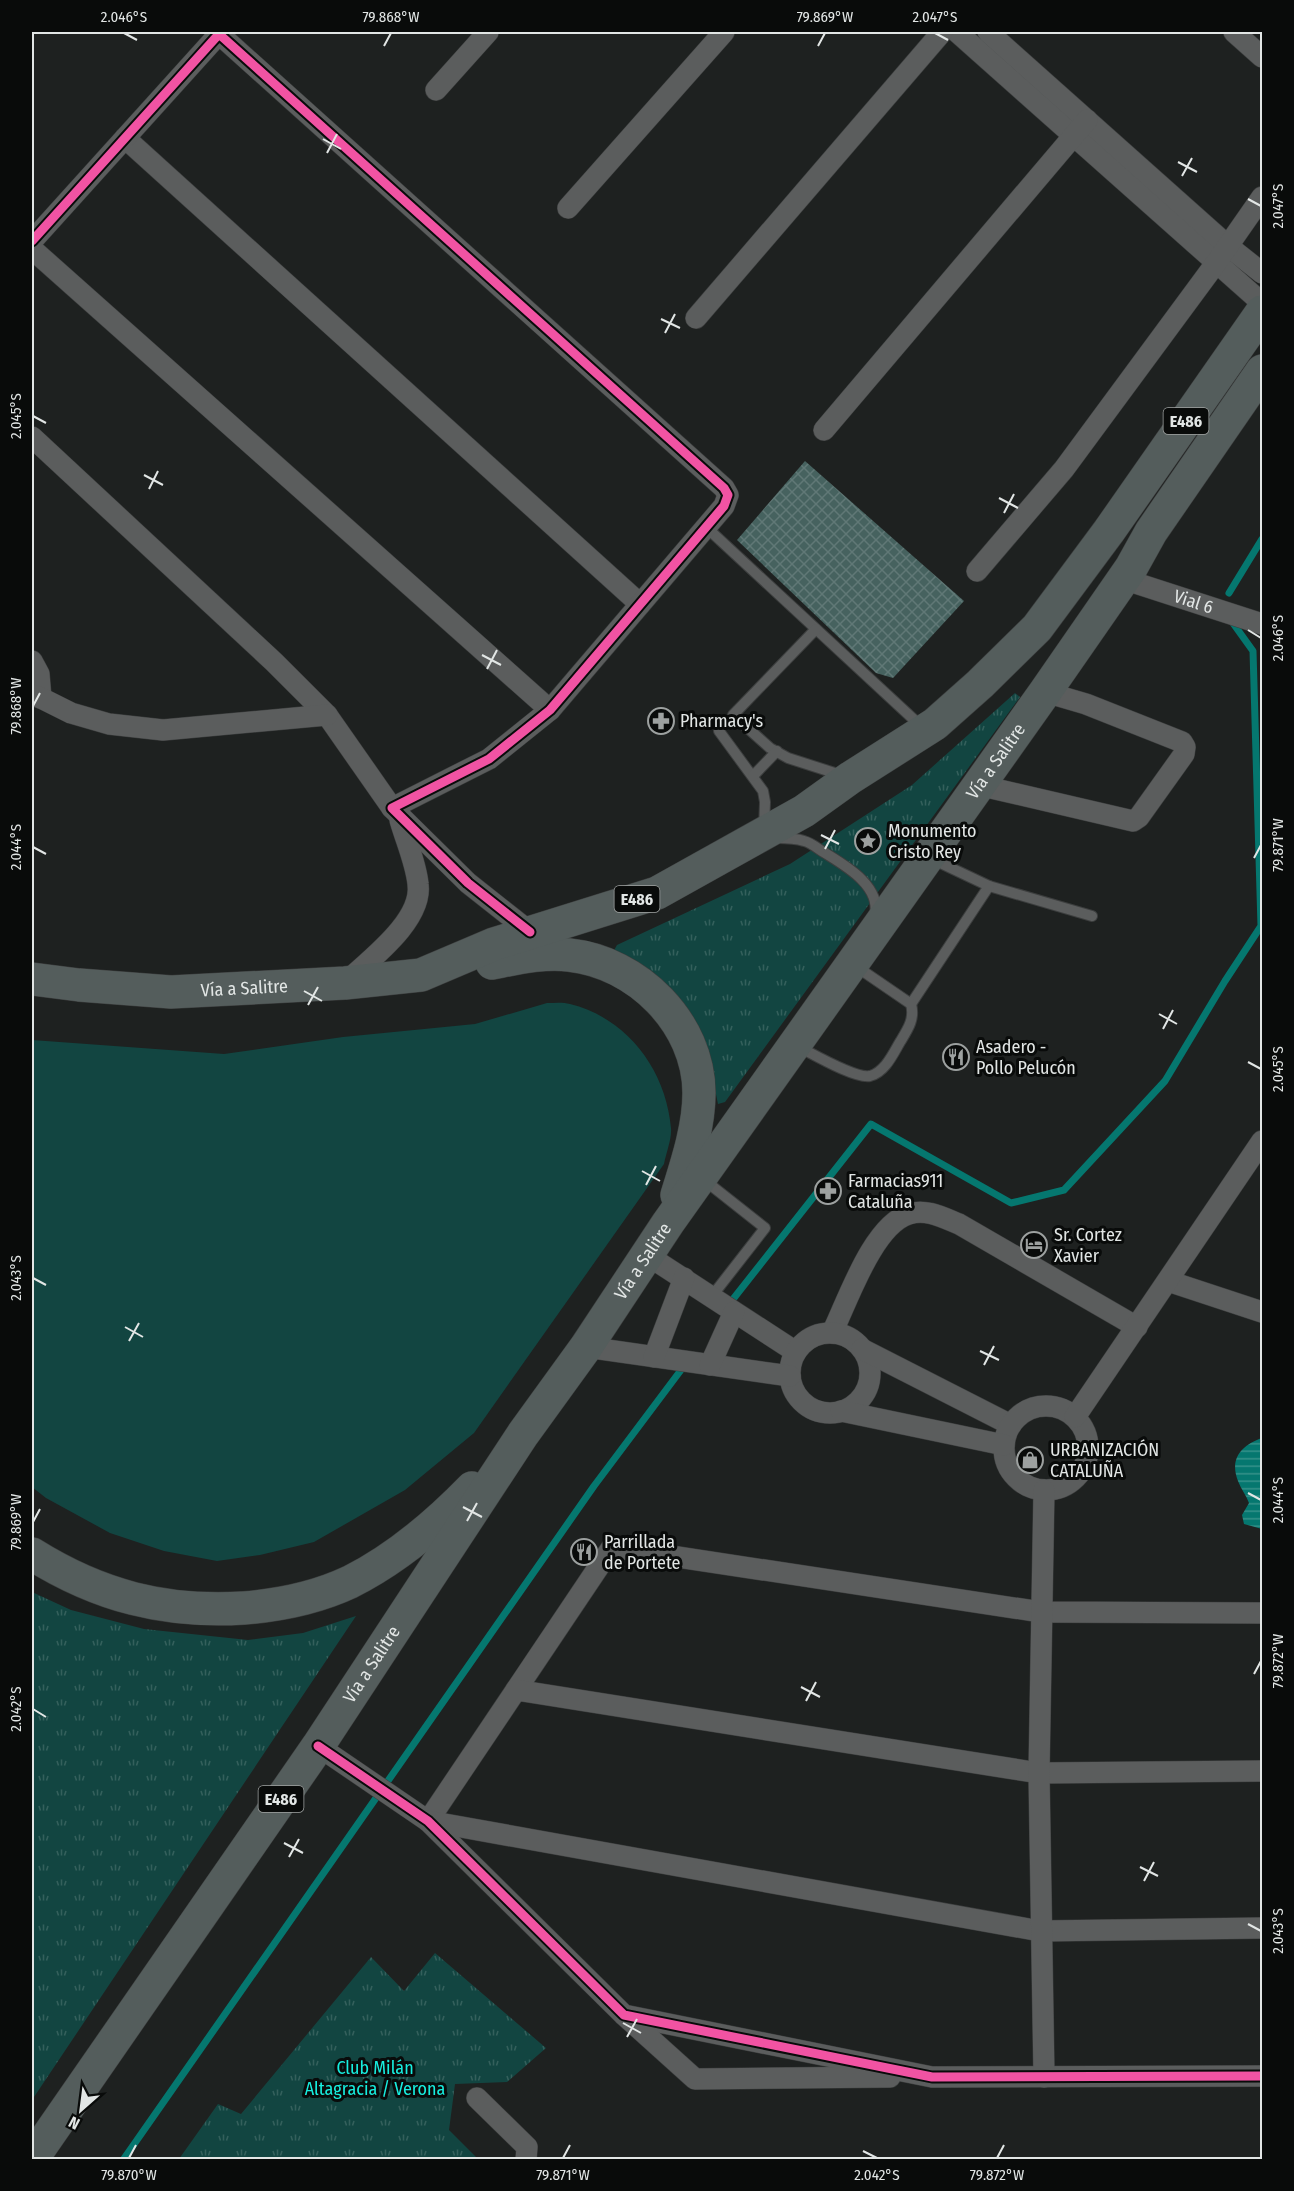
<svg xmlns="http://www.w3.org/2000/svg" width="1294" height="2191" font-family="'Fira Sans Condensed',sans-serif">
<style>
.green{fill:#124541}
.park{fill:url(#park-tufts)}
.water{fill:url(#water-rules)}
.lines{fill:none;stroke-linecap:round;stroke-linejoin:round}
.stream{stroke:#05776f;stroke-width:7}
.building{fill:url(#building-cross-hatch)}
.service-casing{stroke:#3c3e3e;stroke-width:12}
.minor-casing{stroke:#3c3e3e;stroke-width:22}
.primary-casing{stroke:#3c3e3e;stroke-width:34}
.service{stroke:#5b5d5d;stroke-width:10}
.minor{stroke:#5b5d5d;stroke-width:21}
.primary{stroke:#545d5c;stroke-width:33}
.cycleway-casing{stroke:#090b0a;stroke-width:13}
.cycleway{stroke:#f153a3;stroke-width:9}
.ticks{fill:none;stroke:#e2e6e5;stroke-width:2}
.labels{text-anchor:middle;stroke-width:6;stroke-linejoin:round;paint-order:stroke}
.shield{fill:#090b0a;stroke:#a1a4a3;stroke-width:1.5}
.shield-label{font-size:16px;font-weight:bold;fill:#e2e6e5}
.street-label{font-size:18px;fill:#e2e6e5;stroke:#090b0a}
.poi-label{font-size:18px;fill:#e2e6e5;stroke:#090b0a;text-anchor:start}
.park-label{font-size:18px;fill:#17eedf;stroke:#090b0a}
.neatline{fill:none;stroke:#e2e6e5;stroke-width:2}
.ticks-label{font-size:15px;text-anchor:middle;fill:#e2e6e5}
</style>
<defs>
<pattern id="park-tufts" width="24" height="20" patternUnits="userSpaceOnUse" patternTransform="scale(1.5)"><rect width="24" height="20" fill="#124541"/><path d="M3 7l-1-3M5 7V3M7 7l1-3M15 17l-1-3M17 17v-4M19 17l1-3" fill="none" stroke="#34605c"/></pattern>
<pattern id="water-rules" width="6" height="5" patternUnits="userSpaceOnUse" patternTransform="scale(1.5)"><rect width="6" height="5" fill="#05776f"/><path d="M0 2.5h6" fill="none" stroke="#35918a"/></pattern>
<pattern id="building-cross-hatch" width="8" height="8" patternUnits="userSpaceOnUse" patternTransform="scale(1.5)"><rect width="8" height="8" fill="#46625f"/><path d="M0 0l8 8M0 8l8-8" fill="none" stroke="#607876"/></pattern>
</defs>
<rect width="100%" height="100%" fill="#1e2120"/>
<path class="green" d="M 547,1003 C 554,1003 563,1002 570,1004 C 627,1018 666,1070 671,1128 C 672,1139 666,1153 664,1164 L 474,1433 L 405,1490 L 314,1542 L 260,1555 L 217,1561 L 164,1551 L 110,1533 L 46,1498 L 32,1487 L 32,1040 L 224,1054 L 343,1037 L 475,1024 Z"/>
<g class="park">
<path d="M 1015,693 L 1020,697 L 725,1102 L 718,1104 L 707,1050 L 612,954 L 617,945 L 790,864 L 912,785 Z"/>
<path d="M 32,1592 L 71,1610 L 144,1629 L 248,1640 L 303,1633 L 356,1616 L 32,2100 Z"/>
<path d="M 435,1953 L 546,2048 L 507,2082 L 455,2084 L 449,2130 L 478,2159 L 179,2159 L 218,2104 L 241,2114 L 371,1957 L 404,1991 Z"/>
</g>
<path class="water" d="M 1262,1438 L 1262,1529 L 1244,1524 L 1242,1515 L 1249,1503 C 1246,1495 1241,1489 1238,1481 C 1229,1458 1242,1445 1262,1438 Z"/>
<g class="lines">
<g class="stream">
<path d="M 1229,593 L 1262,539"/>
<path d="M 730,1303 L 871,1124 L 1011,1203 L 1064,1190 L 1165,1081 L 1225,981 L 1261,926 L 1253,651 L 1230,619"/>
<path d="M 123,2160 L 594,1486 L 684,1366"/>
</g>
</g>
<path class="building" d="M 805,461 L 964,601 L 893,678 L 876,673 L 737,540 Z"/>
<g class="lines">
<defs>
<g id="service">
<path d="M 706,527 L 923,728"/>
<path d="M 816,629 L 733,715 L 770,748 L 788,758 L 844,776"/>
<path d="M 719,731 L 763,791 L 765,802 L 764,829"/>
<path d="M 753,776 L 777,751"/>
<path d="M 776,838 C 786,838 795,838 804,841 C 812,843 818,849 825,853 C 846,866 881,886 875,915"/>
<path d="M 989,886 L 1092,916"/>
<path d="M 911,1004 L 989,886 L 932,859"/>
<path d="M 797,1046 C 813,1054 855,1079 870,1076 C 885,1072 893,1054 900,1042 C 908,1029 915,1019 911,1004 L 854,965"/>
<path d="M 703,1179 L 765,1228 L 712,1296"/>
</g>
<g id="minor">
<path d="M 957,32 L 1262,303"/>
<path d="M 988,32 L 1228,246 L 1262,273"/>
<path d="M 1234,32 L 1262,57"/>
<path d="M 436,90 L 488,32"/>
<path d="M 125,138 L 640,604"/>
<path d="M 568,208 L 724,32"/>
<path d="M 32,241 L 219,34 L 724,488 L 728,495 L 724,506 L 550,710 L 489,759 L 392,808 L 468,883 L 530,932"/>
<path d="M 32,249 L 550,710"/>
<path d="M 696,318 L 942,32"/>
<path d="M 824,430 L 1087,120"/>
<path d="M 32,437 L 274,662 L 327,715 L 392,808"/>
<path d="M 977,571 L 1064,469 L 1216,263 L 1262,197"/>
<path id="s1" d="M 1123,579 L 1262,624"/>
<path d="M 32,661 L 39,674 L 41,698"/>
<path d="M 32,695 L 41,698 L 71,713 L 109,724 L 163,730 L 327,715"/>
<path d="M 978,785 L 1133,821 L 1139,817 L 1184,754 L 1185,747 L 1182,742 L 1086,704 L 1045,692"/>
<path d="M 345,983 C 369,960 423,921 418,884 C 416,863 406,841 400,820"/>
<path d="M 647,1255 L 796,1352"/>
<path d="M 1168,1281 L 1262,1312"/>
<path d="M 832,1333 C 848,1300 873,1225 909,1214 C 926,1208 944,1218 959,1224 L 1137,1327"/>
<circle cx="830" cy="1373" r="40"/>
<path d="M 586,1347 L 790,1376"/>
<path d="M 862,1349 L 1011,1425"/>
<path d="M 654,1357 L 684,1278"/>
<path d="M 710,1365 L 734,1312"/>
<circle cx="1046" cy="1448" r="42"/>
<path d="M 841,1411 L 1004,1445"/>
<path d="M 1075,1417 L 1262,1141"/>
<path d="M 516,1690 L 612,1547 L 1041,1612 L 1262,1613"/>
<path d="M 318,1746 L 428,1821 L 624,2015 L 932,2077 L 1262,2076"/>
<path d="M 428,1821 L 516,1690 L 1039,1773 L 1262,1771"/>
<path d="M 428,1821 L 1040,1931 L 1262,1928"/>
<path d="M 624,2015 L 695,2079 L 890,2077"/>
<path d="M 1044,2077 L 1039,1773 L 1044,1490"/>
<path d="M 477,2098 L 527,2147 L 526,2160"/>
</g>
<g id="primary">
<path d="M 492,963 C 518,958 543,952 569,955 C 637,962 699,1023 699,1093 C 699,1127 687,1163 677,1195"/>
<path id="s2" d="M 32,979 L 79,985 L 171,992 L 345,983 L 421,975 L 494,944 L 657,893 L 804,811 L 850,778 L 935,724 L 980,684 L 1037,628 L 1109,531 L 1262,312"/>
<path d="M 32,1554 C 99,1596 165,1613 244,1608 C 281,1605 316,1598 350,1582 C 396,1559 436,1525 472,1488"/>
<path id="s3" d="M 32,2159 L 318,1746 L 523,1434 L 586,1347 L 668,1223 L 1045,692 L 1131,568 L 1151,532 L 1262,371"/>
</g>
</defs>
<use href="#service" class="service-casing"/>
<use href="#minor" class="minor-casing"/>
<use href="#primary" class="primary-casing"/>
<use href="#service" class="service"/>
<use href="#minor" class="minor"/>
<use href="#primary" class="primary"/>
<defs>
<g id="cycleway">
<path d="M 32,241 L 219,34 L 724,488 L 728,495 L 724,506 L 550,710 L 489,759 L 392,808 L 468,883 L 530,932"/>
<path d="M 318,1746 L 428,1821 L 624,2015 L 932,2077 L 1262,2076"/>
</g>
</defs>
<use href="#cycleway" class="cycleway-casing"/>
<use href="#cycleway" class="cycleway"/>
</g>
<path class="ticks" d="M 124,33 L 137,40M 935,33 L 948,40M 384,46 L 391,33M 818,46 L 825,33M 323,139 L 341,149M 327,153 L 337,134M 1178,162 L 1197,172M 1182,176 L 1192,158M 1248,199 L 1261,206M 661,319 L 680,328M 665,333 L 675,314M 33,416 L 46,423M 144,475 L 163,485M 149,489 L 158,471M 999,498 L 1018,508M 1004,513 L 1014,494M 1248,630 L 1261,638M 482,655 L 501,665M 487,669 L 497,650M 33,706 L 40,693M 821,835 L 839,844M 33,847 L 46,854M 825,849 L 835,830M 1254,858 L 1261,845M 304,991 L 322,1001M 308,1005 L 318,987M 1159,1014 L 1177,1024M 1163,1029 L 1173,1010M 1248,1062 L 1261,1069M 642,1171 L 660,1181M 646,1185 L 656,1166M 33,1278 L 46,1285M 125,1327 L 143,1337M 129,1341 L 139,1323M 980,1351 L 999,1360M 984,1365 L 994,1346M 1248,1493 L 1261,1500M 463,1507 L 482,1517M 467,1521 L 477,1503M 33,1522 L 40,1509M 1254,1674 L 1261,1661M 801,1687 L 820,1697M 806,1701 L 816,1682M 33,1709 L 46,1717M 284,1843 L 303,1853M 289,1857 L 299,1839M 1140,1867 L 1158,1876M 1144,1881 L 1154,1862M 1248,1924 L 1261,1931M 623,2023 L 641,2033M 627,2037 L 637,2019M 863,2151 L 877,2158M 129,2158 L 136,2145M 563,2158 L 570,2145M 997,2158 L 1004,2145"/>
<defs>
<symbol id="pharmacy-ring" viewBox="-11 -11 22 22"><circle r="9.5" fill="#090b0a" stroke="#9da1a0" stroke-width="1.5"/><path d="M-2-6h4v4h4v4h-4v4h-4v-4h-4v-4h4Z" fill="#9da1a0"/></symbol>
<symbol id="sight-ring" viewBox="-11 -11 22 22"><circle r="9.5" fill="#090b0a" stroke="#9da1a0" stroke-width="1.5"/><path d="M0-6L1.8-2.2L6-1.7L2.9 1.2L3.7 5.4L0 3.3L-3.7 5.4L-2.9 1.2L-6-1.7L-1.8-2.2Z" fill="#9da1a0"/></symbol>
<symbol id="restaurant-ring" viewBox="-11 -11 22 22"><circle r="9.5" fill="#090b0a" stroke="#9da1a0" stroke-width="1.5"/><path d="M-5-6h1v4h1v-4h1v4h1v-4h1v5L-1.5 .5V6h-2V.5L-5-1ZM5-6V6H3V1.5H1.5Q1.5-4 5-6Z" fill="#9da1a0"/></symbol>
<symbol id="hotel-ring" viewBox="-11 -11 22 22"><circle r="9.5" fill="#090b0a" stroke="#9da1a0" stroke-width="1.5"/><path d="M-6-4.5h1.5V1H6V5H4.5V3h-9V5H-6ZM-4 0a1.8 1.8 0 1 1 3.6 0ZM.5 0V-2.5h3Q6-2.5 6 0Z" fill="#9da1a0"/></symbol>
<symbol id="shop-ring" viewBox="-11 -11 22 22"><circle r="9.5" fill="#090b0a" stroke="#9da1a0" stroke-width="1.5"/><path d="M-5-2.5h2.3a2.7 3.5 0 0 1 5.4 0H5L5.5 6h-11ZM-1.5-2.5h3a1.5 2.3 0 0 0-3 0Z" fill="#9da1a0"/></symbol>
</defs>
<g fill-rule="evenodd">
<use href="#pharmacy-ring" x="646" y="706" width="30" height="30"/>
<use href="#sight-ring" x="853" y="826" width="30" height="30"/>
<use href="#restaurant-ring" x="941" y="1042" width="30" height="30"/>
<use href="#pharmacy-ring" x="813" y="1176" width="30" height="30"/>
<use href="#hotel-ring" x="1019" y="1230" width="30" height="30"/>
<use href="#shop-ring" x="1015" y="1445" width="30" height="30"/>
<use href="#restaurant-ring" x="569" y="1537" width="30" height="30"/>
</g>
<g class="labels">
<g class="shield">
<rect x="1163.5" y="408" width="45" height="26" rx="4.5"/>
<rect x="614.5" y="886" width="45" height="26" rx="4.5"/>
<rect x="258.5" y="1786" width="45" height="26" rx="4.5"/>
</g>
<g class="shield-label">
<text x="1186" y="427">E486</text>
<text x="637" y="905">E486</text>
<text x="281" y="1805">E486</text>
</g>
<g class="street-label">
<text dy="6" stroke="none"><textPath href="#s1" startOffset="74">Vial 6</textPath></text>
<text dy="6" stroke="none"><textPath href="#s3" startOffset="1698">Vía a Salitre</textPath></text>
<text dy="6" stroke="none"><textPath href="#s2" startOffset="213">Vía a Salitre</textPath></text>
<text dy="6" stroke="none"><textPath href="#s3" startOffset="1086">Vía a Salitre</textPath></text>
<text dy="6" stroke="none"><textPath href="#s3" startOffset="600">Vía a Salitre</textPath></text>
</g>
<g class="poi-label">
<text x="680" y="727">Pharmacy's</text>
<text x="888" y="837">Monumento<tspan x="888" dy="21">Cristo Rey</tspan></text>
<text x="976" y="1053">Asadero -<tspan x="976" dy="21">Pollo Pelucón</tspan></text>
<text x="848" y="1187">Farmacias911<tspan x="848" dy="21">Cataluña</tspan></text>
<text x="1054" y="1241">Sr. Cortez<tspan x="1054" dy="21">Xavier</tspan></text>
<text x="1050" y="1456">URBANIZACIÓN<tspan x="1050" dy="21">CATALUÑA</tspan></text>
<text x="604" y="1548">Parrillada<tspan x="604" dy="21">de Portete</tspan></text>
</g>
<g class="park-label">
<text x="375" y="2074">Club Milán<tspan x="375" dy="21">Altagracia / Verona</tspan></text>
</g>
</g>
<rect width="1294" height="2191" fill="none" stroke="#090b0a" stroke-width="66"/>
<g transform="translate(81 2110) rotate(208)" stroke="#090b0a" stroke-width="4.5" paint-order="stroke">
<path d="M0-4.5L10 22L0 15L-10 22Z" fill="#e2e6e5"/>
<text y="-9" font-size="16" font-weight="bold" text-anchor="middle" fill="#e2e6e5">N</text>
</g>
<rect x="33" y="33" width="1228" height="2125" class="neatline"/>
<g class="ticks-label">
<text x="124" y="22">2.046°S</text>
<text x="391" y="22">79.868°W</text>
<text x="825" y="22">79.869°W</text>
<text x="935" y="22">2.047°S</text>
<text transform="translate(1278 206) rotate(-90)" y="5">2.047°S</text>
<text transform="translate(16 416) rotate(-90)" y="5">2.045°S</text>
<text transform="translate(1278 638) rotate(-90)" y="5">2.046°S</text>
<text transform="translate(16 706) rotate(-90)" y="5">79.868°W</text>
<text transform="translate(1278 845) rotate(-90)" y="5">79.871°W</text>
<text transform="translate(16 847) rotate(-90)" y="5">2.044°S</text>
<text transform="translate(1278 1069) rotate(-90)" y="5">2.045°S</text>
<text transform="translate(16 1278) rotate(-90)" y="5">2.043°S</text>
<text transform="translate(1278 1500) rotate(-90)" y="5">2.044°S</text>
<text transform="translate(16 1522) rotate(-90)" y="5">79.869°W</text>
<text transform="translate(1278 1661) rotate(-90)" y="5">79.872°W</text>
<text transform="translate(16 1709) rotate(-90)" y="5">2.042°S</text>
<text transform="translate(1278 1931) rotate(-90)" y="5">2.043°S</text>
<text x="129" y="2180">79.870°W</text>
<text x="563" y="2180">79.871°W</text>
<text x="877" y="2180">2.042°S</text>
<text x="997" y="2180">79.872°W</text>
</g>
</svg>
